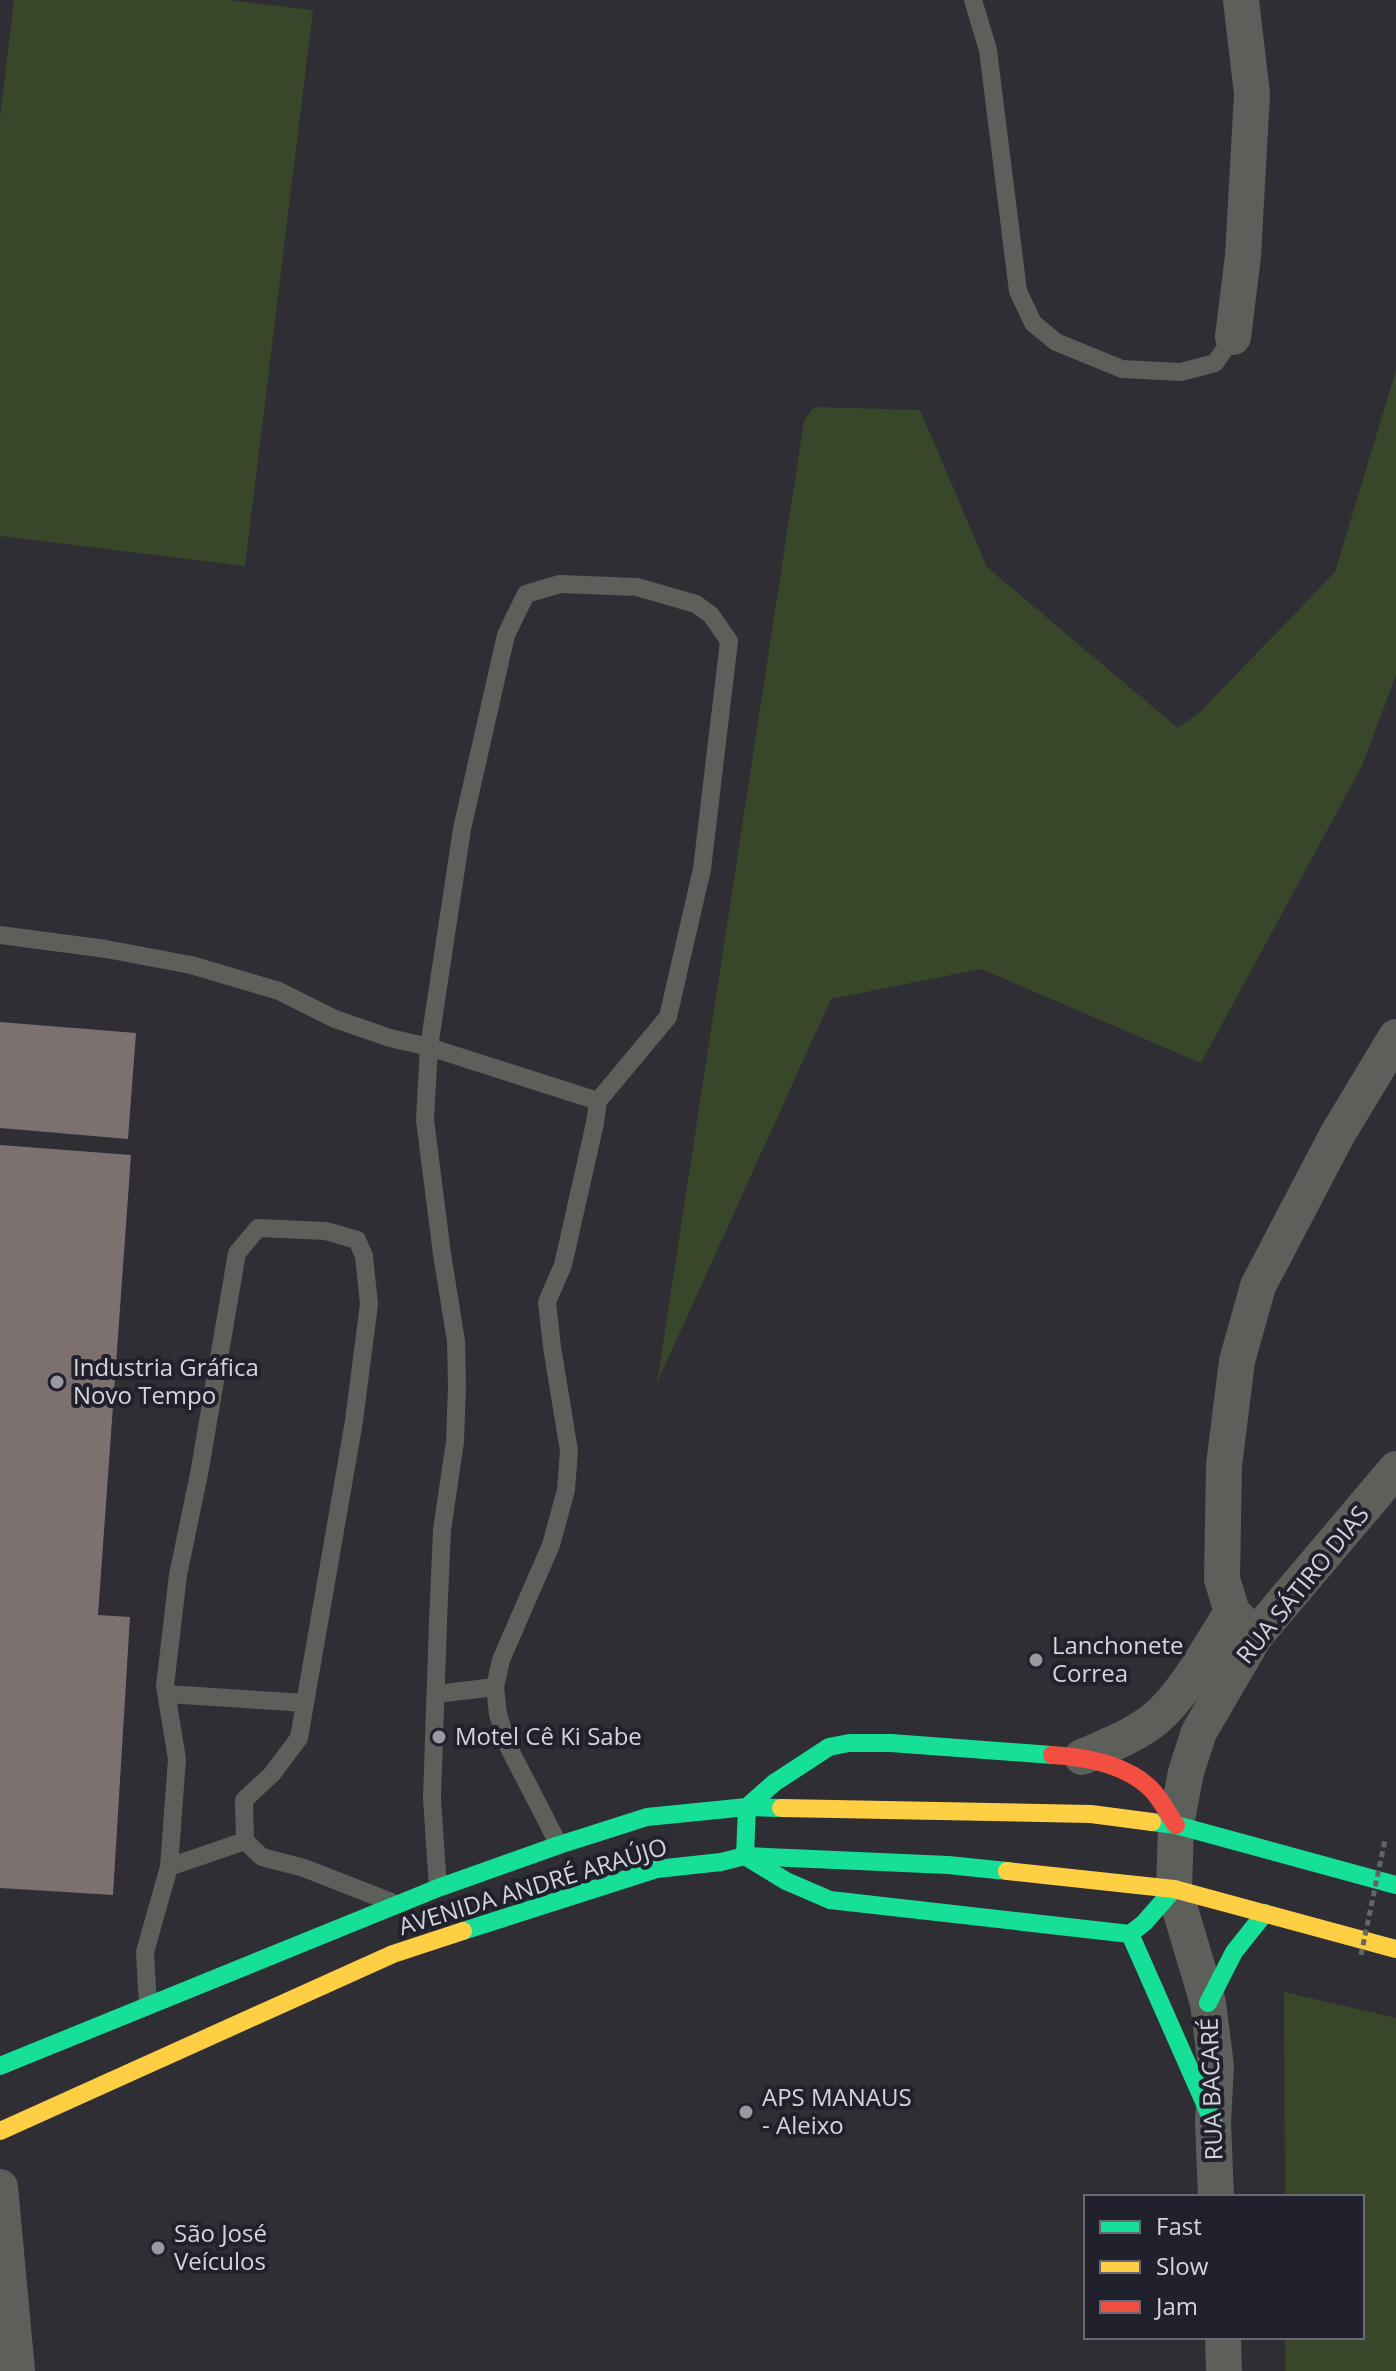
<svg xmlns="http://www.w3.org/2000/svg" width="1396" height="2371" font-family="'Open Sans',sans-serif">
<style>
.green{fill:#38472a}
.building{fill:#7c716f}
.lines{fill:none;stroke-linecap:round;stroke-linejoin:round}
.lane{stroke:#5d5f5a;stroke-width:18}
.street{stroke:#5d5f5a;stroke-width:36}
.fast{stroke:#16e098;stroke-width:18}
.slow{stroke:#ffcf43;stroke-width:18}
.jam{stroke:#f24e42;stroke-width:18}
.path-bridge{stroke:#646664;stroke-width:5;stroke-dasharray:6 4;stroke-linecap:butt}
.poi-dot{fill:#999aa1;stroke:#21212d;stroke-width:3}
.labels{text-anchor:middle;stroke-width:8;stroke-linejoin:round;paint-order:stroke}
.poi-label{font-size:24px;fill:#d3d4dc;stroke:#21212d;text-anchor:start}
.street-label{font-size:24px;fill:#d3d4dc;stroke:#21212d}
</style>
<rect width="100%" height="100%" fill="#2e2e34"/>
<g class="green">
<path d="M 14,0 L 227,0 L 313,10 L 245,566 L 0,536 L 0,118 Z"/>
<path d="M 1396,370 L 1396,675 L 1362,766 L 1201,1063 L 981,969 L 831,999 L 657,1383 L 804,421 L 814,407 L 920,410 L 987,567 L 1178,728 L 1201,711 L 1335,572 Z"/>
<path d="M 1284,1992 L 1396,2018 L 1396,2371 L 1285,2371 L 1285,2337 L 1362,2337 L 1362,2197 L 1285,2197 Z"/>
</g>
<g class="building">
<path d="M 0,1022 L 136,1033 L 128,1139 L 0,1128 Z"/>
<path d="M 0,1145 L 131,1155 L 98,1615 L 130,1617 L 113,1895 L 0,1888 Z"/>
</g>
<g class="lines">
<g class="lane">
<path d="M 973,0 L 988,50 L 1018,291 L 1033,323 L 1056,342 L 1122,369 L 1181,372 L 1215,363 L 1233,337"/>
<path d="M 0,935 L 106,949 L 191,965 L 279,991 L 335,1019 L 390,1038 L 429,1047 L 598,1101"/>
<path d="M 167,1694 L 305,1703"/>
<path d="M 436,1694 L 495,1687"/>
<path d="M 169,1867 L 245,1841"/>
<path d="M 438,1888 L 432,1798 L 438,1622 L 442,1530 L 455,1442 L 457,1387 L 456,1341 L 442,1254 L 425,1120 L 429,1047 L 462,829 L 506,635 L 526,594 L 560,584 L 637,587 L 696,604 L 711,615 L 729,641 L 702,869 L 668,1017 L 598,1101 L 595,1123 L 563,1265 L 547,1302 L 552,1347 L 569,1451 L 566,1490 L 551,1545 L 501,1660 L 495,1687 L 498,1714 L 508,1746 L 559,1845"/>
<path d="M 148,2005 L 145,1952 L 169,1867 L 177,1759 L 165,1686 L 178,1575 L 199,1474 L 237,1253 L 258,1228 L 326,1231 L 357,1240 L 364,1256 L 369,1304 L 354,1421 L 299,1738 L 272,1774 L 244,1800 L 245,1841 L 262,1857 L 304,1868 L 391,1902"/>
</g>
<g class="street">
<path d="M 1233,337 L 1243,256 L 1252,94 L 1241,0"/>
<path d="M 1255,1636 L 1232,1612 L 1222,1579 L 1224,1465 L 1237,1361 L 1258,1286 L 1337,1135 L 1396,1037"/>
<path d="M 1082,1757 C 1107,1746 1134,1736 1155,1719 C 1186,1693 1210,1646 1232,1612"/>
<path d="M 0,2187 L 17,2371"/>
<path d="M 1216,2197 L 1213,2122 L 1216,2066 L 1208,2003 L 1174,1889 L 1176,1825 L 1186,1772 L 1199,1732 L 1255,1636 L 1396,1469"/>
<path d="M 1223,2337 L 1224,2371"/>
</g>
<g class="fast">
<path d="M 1052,1755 L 891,1743 L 849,1743 L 829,1747 L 774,1783 L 747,1807 L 745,1856 L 786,1881 L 830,1900 L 1130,1934 L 1144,1923 L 1174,1889"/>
<path d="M 1152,1822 L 1176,1825 L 1396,1885"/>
<path d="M 463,1931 L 657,1869 L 721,1862 L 745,1856 L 948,1865 L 1007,1871"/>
<path d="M 1130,1934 L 1213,2122"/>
<path d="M 1208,2003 L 1234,1952 L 1265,1913"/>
<path d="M 0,2066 L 438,1888 L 559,1845 L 647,1817 L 747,1807 L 781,1808"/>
</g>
<g class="slow">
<path d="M 781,1808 L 1091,1814 L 1152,1822"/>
<path d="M 1007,1871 L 1174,1889 L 1396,1949"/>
<path d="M 0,2131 L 393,1954 L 463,1931"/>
</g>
<path class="jam" d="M 1052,1755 C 1085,1757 1126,1764 1151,1789 C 1161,1799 1168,1814 1176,1825"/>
<path class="path-bridge" d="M 1361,1955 L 1385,1840"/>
</g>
<g class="poi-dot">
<circle cx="57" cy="1382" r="8"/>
<circle cx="1036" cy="1660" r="8"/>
<circle cx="439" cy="1737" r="8"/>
<circle cx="746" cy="2112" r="8"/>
<circle cx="158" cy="2248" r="8"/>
</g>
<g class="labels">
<g class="poi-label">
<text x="73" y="1376">Industria Gráfica<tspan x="73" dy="28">Novo Tempo</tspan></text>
<text x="1052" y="1654">Lanchonete<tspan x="1052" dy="28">Correa</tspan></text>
<text x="455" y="1745">Motel Cê Ki Sabe</text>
<text x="762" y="2106">APS MANAUS<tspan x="762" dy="28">- Aleixo</tspan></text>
<text x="174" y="2242">São José<tspan x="174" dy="28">Veículos</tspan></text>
</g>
<g class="street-label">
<text transform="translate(1303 1585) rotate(-51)" y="8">RUA SÁTIRO DIAS</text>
<text transform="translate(533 1887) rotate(-17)" y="8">AVENIDA ANDRÉ ARAÚJO</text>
<text transform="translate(1212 2089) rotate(-92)" y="8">RUA BACARÉ</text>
</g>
</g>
<rect x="1084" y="2195" width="280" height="144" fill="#21212d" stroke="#686973" stroke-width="2"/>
<rect x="1100" y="2221" width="40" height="12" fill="#16e098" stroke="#686973" stroke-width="2"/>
<text x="1156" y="2235" font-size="24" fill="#d3d4dc">Fast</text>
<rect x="1100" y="2261" width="40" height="12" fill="#ffcf43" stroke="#686973" stroke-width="2"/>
<text x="1156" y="2275" font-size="24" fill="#d3d4dc">Slow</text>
<rect x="1100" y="2301" width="40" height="12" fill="#f24e42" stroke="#686973" stroke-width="2"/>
<text x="1156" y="2315" font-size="24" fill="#d3d4dc">Jam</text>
</svg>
